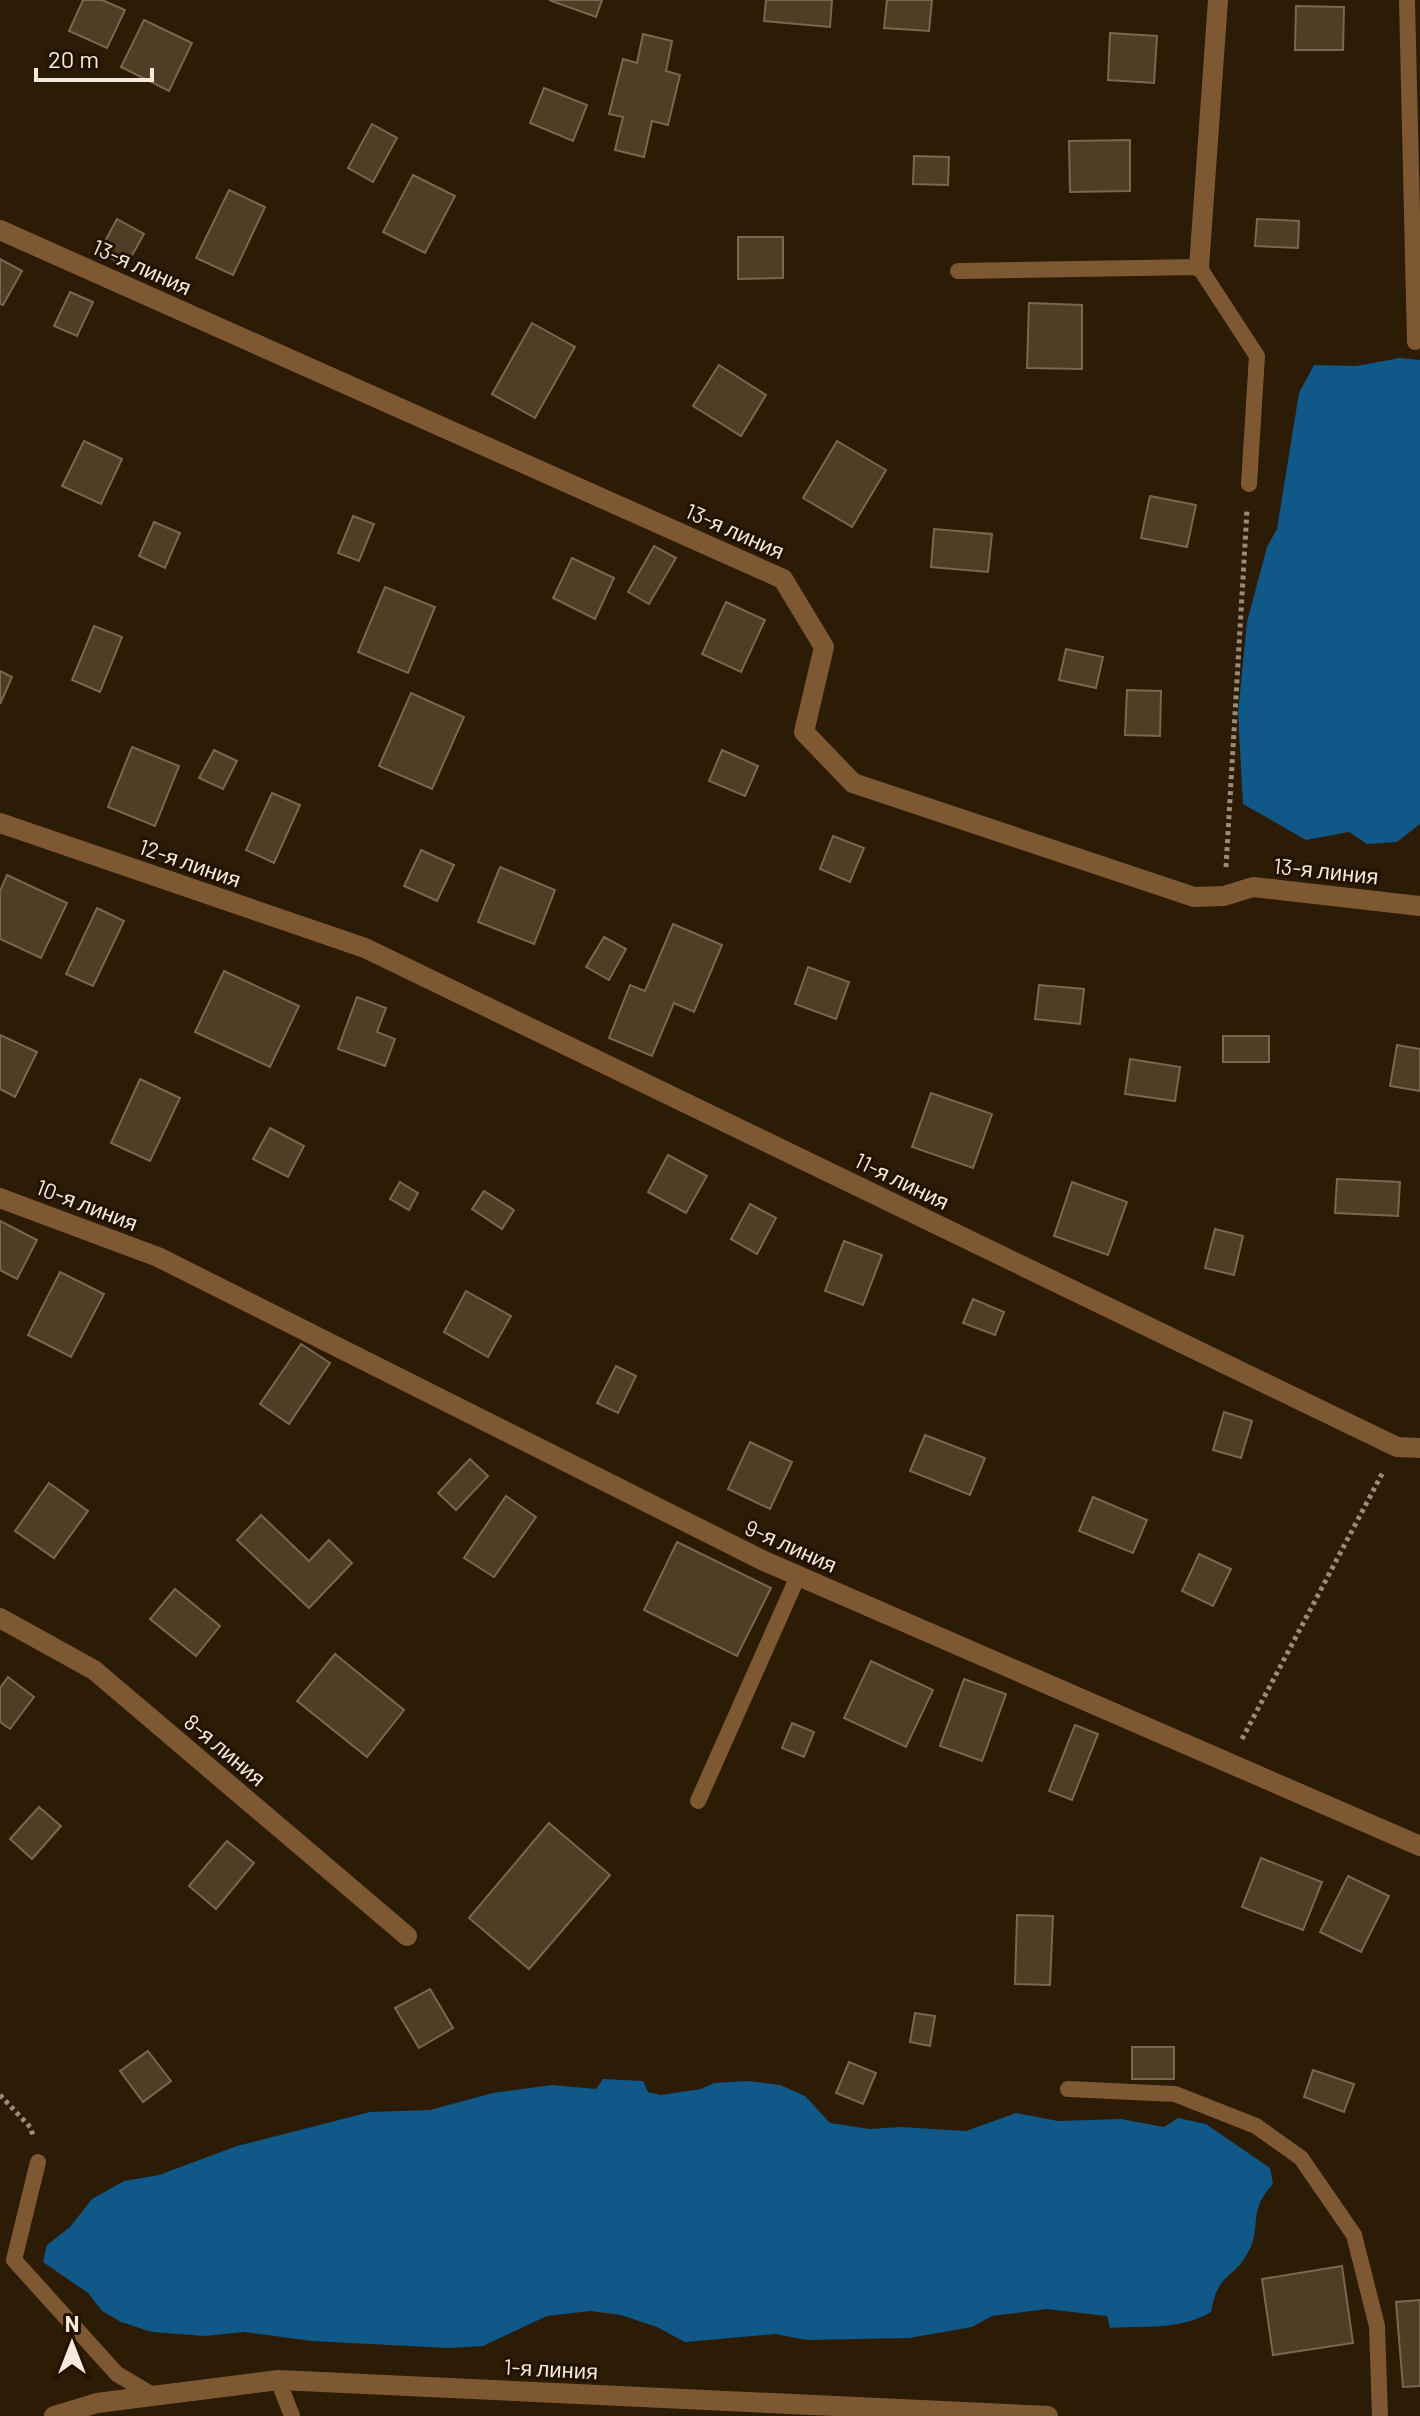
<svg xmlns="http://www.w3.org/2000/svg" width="1420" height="2416" font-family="Barlow,sans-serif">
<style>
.water{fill:#105887}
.building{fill:#503d26;stroke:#7b664f;stroke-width:2}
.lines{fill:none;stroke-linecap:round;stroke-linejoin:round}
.path{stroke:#9a8c7b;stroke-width:5;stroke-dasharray:4 4;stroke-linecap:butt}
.service{stroke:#7e5833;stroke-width:16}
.minor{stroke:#7e5833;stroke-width:20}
.labels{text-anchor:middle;stroke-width:6;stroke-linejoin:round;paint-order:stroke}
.street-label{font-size:22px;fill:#f6eadd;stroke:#221200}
</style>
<rect width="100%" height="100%" fill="#2c1b05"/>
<g class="water">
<path d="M 1400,358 L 1420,360 L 1420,824 L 1397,842 L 1367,844 L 1349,832 L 1306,840 L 1243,804 L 1238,713 L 1247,622 L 1267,547 L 1277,529 L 1299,393 L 1314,365 L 1356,366 Z"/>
<path d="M 603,2079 L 643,2081 L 648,2092 L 661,2095 L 701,2089 L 714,2083 L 747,2081 L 780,2085 L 805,2096 L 830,2123 L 870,2129 L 901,2127 L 966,2131 L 1016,2113 L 1058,2121 L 1121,2119 L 1164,2127 L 1178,2118 L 1206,2124 L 1270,2168 L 1273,2184 C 1246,2212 1263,2229 1247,2254 C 1231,2282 1218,2272 1211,2312 C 1179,2331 1146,2325 1110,2328 L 1107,2316 L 1046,2309 L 992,2316 L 972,2327 L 909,2338 L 807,2340 L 775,2334 L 685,2342 L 657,2327 L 621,2315 L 590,2311 L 547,2316 L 483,2346 L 448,2348 L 312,2341 L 245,2332 L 204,2336 L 152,2332 L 121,2322 L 102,2311 L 88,2293 L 43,2262 L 47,2245 L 70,2227 L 92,2199 L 124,2181 L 159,2175 L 237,2146 L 370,2112 L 430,2110 L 493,2093 L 552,2085 L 596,2089 Z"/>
</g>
<g class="building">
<path d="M 83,0 L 102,0 L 125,10 L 107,48 L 69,31 Z"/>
<path d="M 549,0 L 602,0 L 596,17 Z"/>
<path d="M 766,0 L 832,0 L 830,27 L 764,21 Z"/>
<path d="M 887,0 L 932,0 L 929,31 L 884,28 Z"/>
<path d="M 1296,6 L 1344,7 L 1343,50 L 1295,50 Z"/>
<path d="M 144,20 L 192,43 L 169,91 L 121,67 Z"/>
<path d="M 1110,33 L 1157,36 L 1154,83 L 1108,80 Z"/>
<path d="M 643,34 L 672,41 L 666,71 L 680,75 L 668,125 L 652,121 L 644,157 L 615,150 L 623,117 L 609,114 L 623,59 L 637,63 Z"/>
<path d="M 544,88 L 587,105 L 573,141 L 530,123 Z"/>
<path d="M 372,124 L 397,138 L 373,182 L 348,168 Z"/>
<path d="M 1130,140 L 1130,191 L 1070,192 L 1069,141 Z"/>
<path d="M 914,156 L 949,157 L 948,185 L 913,184 Z"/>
<path d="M 413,175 L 455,196 L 425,253 L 383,232 Z"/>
<path d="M 229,190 L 265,207 L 233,275 L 196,258 Z"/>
<path d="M 117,219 L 144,234 L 126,266 L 99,252 Z"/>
<path d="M 1257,219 L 1299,221 L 1298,248 L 1255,246 Z"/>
<path d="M 738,237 L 783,237 L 783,278 L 738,279 Z"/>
<path d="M 0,259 L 22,271 L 3,305 L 0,304 Z"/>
<path d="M 70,292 L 93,302 L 77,336 L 54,326 Z"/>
<path d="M 1029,303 L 1082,305 L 1082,369 L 1027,368 Z"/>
<path d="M 532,323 L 575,347 L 535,418 L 492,394 Z"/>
<path d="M 719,365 L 766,395 L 741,436 L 693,406 Z"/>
<path d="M 84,441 L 122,459 L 101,504 L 62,486 Z"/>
<path d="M 837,441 L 886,470 L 852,527 L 803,498 Z"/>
<path d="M 1150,496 L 1196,505 L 1187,547 L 1141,538 Z"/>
<path d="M 353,516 L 374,524 L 359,561 L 338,553 Z"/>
<path d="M 154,522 L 180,533 L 165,568 L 139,556 Z"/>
<path d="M 934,529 L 992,534 L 988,572 L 931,567 Z"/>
<path d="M 654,546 L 676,558 L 649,604 L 628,592 Z"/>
<path d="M 572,558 L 614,578 L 595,619 L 553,598 Z"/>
<path d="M 385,587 L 435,607 L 408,673 L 358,652 Z"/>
<path d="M 726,602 L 765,620 L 741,672 L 702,654 Z"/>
<path d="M 94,626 L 122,637 L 100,692 L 72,680 Z"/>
<path d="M 1066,649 L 1103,657 L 1096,688 L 1059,680 Z"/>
<path d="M 0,671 L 12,677 L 0,704 Z"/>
<path d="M 1127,690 L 1161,691 L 1160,736 L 1125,735 Z"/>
<path d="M 411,693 L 464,717 L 432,789 L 379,766 Z"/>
<path d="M 132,747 L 179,766 L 155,826 L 108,807 Z"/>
<path d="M 214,750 L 237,761 L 223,789 L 199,778 Z"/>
<path d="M 722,750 L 758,766 L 745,796 L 709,781 Z"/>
<path d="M 272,793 L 300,805 L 274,863 L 246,850 Z"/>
<path d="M 833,836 L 864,848 L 850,882 L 820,869 Z"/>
<path d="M 421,850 L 454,865 L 437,901 L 404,886 Z"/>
<path d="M 500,867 L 555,890 L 534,944 L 478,922 Z"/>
<path d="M 7,875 L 67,903 L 41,958 L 0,939 L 0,891 Z"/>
<path d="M 97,908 L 124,921 L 93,986 L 66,974 Z"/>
<path d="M 673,924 L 722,945 L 694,1012 L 674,1003 L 652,1056 L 609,1038 L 630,985 L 645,991 Z"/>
<path d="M 604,937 L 626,949 L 609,980 L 586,967 Z"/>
<path d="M 808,967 L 849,982 L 836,1019 L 795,1004 Z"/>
<path d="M 224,971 L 299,1006 L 270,1067 L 195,1032 Z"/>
<path d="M 1039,985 L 1084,989 L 1080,1024 L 1035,1019 Z"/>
<path d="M 357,997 L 386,1008 L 377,1032 L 395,1039 L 385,1066 L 338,1049 Z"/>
<path d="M 0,1035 L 37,1052 L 15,1097 L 0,1089 Z"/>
<rect x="1223" y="1036" width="46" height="26"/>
<path d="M 1397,1045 L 1420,1049 L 1420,1091 L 1390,1086 Z"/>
<path d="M 1130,1059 L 1180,1067 L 1175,1101 L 1125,1094 Z"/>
<path d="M 140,1079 L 180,1098 L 150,1161 L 111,1143 Z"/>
<path d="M 931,1093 L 992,1114 L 973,1168 L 912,1147 Z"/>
<path d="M 270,1128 L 304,1146 L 288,1177 L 253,1159 Z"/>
<path d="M 668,1155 L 707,1176 L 686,1213 L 648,1192 Z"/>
<path d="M 1337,1179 L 1400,1182 L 1398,1216 L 1335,1213 Z"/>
<path d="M 400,1182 L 418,1193 L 409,1210 L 390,1199 Z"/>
<path d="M 1072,1182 L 1127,1202 L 1108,1255 L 1054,1236 Z"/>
<path d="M 484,1191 L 514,1210 L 502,1229 L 472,1209 Z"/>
<path d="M 750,1204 L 776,1218 L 757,1254 L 731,1239 Z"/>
<path d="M 0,1221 L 37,1240 L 17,1279 L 0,1270 Z"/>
<path d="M 1215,1229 L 1243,1236 L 1234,1275 L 1205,1268 Z"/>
<path d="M 844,1241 L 882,1255 L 863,1305 L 825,1291 Z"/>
<path d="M 60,1272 L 104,1294 L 71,1357 L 28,1335 Z"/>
<path d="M 466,1291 L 511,1316 L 488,1357 L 444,1332 Z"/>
<path d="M 973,1299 L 1004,1312 L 995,1335 L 963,1323 Z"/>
<path d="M 301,1344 L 330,1363 L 289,1424 L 260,1404 Z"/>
<path d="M 616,1366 L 636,1376 L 618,1413 L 597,1403 Z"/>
<path d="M 1224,1412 L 1252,1421 L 1241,1458 L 1213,1450 Z"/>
<path d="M 925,1435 L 985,1458 L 970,1495 L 910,1471 Z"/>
<path d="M 750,1442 L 792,1462 L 770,1509 L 728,1489 Z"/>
<path d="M 470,1459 L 488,1476 L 456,1510 L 438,1493 Z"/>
<path d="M 49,1483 L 88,1511 L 54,1558 L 15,1531 Z"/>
<path d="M 506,1496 L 536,1517 L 494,1577 L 464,1558 Z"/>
<path d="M 1093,1497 L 1147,1520 L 1133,1553 L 1079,1531 Z"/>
<path d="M 261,1515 L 309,1561 L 329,1540 L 352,1563 L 309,1608 L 237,1540 Z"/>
<path d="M 677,1542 L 771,1588 L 737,1656 L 644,1610 Z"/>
<path d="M 1199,1554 L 1231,1569 L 1213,1606 L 1182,1591 Z"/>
<path d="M 175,1589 L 220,1626 L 196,1656 L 150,1619 Z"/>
<path d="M 335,1654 L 404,1710 L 367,1757 L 297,1701 Z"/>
<path d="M 871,1661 L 933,1690 L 906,1747 L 844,1718 Z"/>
<path d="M 8,1677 L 34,1697 L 10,1729 L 0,1722 L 0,1688 Z"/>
<path d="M 964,1679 L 1006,1694 L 982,1761 L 940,1746 Z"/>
<path d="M 792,1723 L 814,1732 L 804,1757 L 782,1748 Z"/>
<path d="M 1075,1725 L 1098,1734 L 1072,1800 L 1049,1791 Z"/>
<path d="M 39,1807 L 61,1826 L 32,1859 L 10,1839 Z"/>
<path d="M 549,1823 L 610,1875 L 529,1969 L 469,1918 Z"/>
<path d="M 227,1841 L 254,1863 L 216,1909 L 189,1886 Z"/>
<path d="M 1261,1858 L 1322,1882 L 1303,1930 L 1242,1907 Z"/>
<path d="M 1348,1876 L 1389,1896 L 1361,1952 L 1320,1932 Z"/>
<path d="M 1017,1915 L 1053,1916 L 1050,1985 L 1015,1984 Z"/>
<path d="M 430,1989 L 453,2028 L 419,2048 L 395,2008 Z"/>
<path d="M 915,2013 L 935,2016 L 930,2046 L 910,2042 Z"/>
<rect x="1132" y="2047" width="42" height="32"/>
<path d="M 148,2051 L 171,2081 L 143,2102 L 120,2071 Z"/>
<path d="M 849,2062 L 876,2073 L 863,2104 L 836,2093 Z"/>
<path d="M 1313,2070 L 1354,2084 L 1344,2112 L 1304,2097 Z"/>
<path d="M 1342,2266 L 1353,2343 L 1273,2355 L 1262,2279 Z"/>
<path d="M 1420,2300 L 1420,2386 L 1403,2387 L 1396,2302 Z"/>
</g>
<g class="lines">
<g class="path">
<path d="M 1226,867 L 1247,510"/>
<path d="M 1242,1739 L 1383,1472"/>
<path d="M 0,2095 L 31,2128 L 33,2137"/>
</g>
<g class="service">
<path d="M 1407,0 L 1415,342"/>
<path d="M 958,271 L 1199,267 L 1257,356 L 1249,484"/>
<path d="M 698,1801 L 798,1576"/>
<path d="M 1068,2089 L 1175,2094 L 1256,2126 L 1301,2158 L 1354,2235 L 1377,2326 L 1380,2416"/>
<path d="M 38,2162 L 14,2260 L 117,2374 L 154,2396"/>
<path d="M 278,2380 L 292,2416"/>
</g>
<g class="minor">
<path d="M 0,230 L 783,579 L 824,647 L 804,732 L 853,783 L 1194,897 L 1224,896 L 1253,887 L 1420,906"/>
<path d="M 1199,267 L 1218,0"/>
<path d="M 0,823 L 365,948 L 1397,1447 L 1420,1448"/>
<path d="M 0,1198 L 158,1257 L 764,1561 L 1420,1846"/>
<path d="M 0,1618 L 94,1670 L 407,1936"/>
<path d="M 54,2416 L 97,2403 L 278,2380 L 1048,2416"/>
</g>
</g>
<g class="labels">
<g class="street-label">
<text transform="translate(142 267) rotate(24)" y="8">13-я линия</text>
<text transform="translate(735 531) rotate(24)" y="8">13-я линия</text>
<text transform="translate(190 863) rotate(19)" y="8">12-я линия</text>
<text transform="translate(1326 871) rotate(6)" y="8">13-я линия</text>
<text transform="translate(902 1181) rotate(26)" y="8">11-я линия</text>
<text transform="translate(87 1205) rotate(21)" y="8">10-я линия</text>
<text transform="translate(791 1546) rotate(24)" y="8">9-я линия</text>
<text transform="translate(225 1750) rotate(40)" y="8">8-я линия</text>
<text transform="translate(551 2369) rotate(3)" y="8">1-я линия</text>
</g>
</g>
<g transform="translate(72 2344)" stroke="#221200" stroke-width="6" paint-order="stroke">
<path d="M0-6L14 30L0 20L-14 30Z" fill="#f6eadd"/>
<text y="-12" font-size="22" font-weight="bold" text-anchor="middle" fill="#f6eadd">N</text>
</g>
<path d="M36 68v12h116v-12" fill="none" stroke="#f6eadd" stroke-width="4"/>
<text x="48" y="68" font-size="24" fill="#f6eadd" stroke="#221200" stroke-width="6" paint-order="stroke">20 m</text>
</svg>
